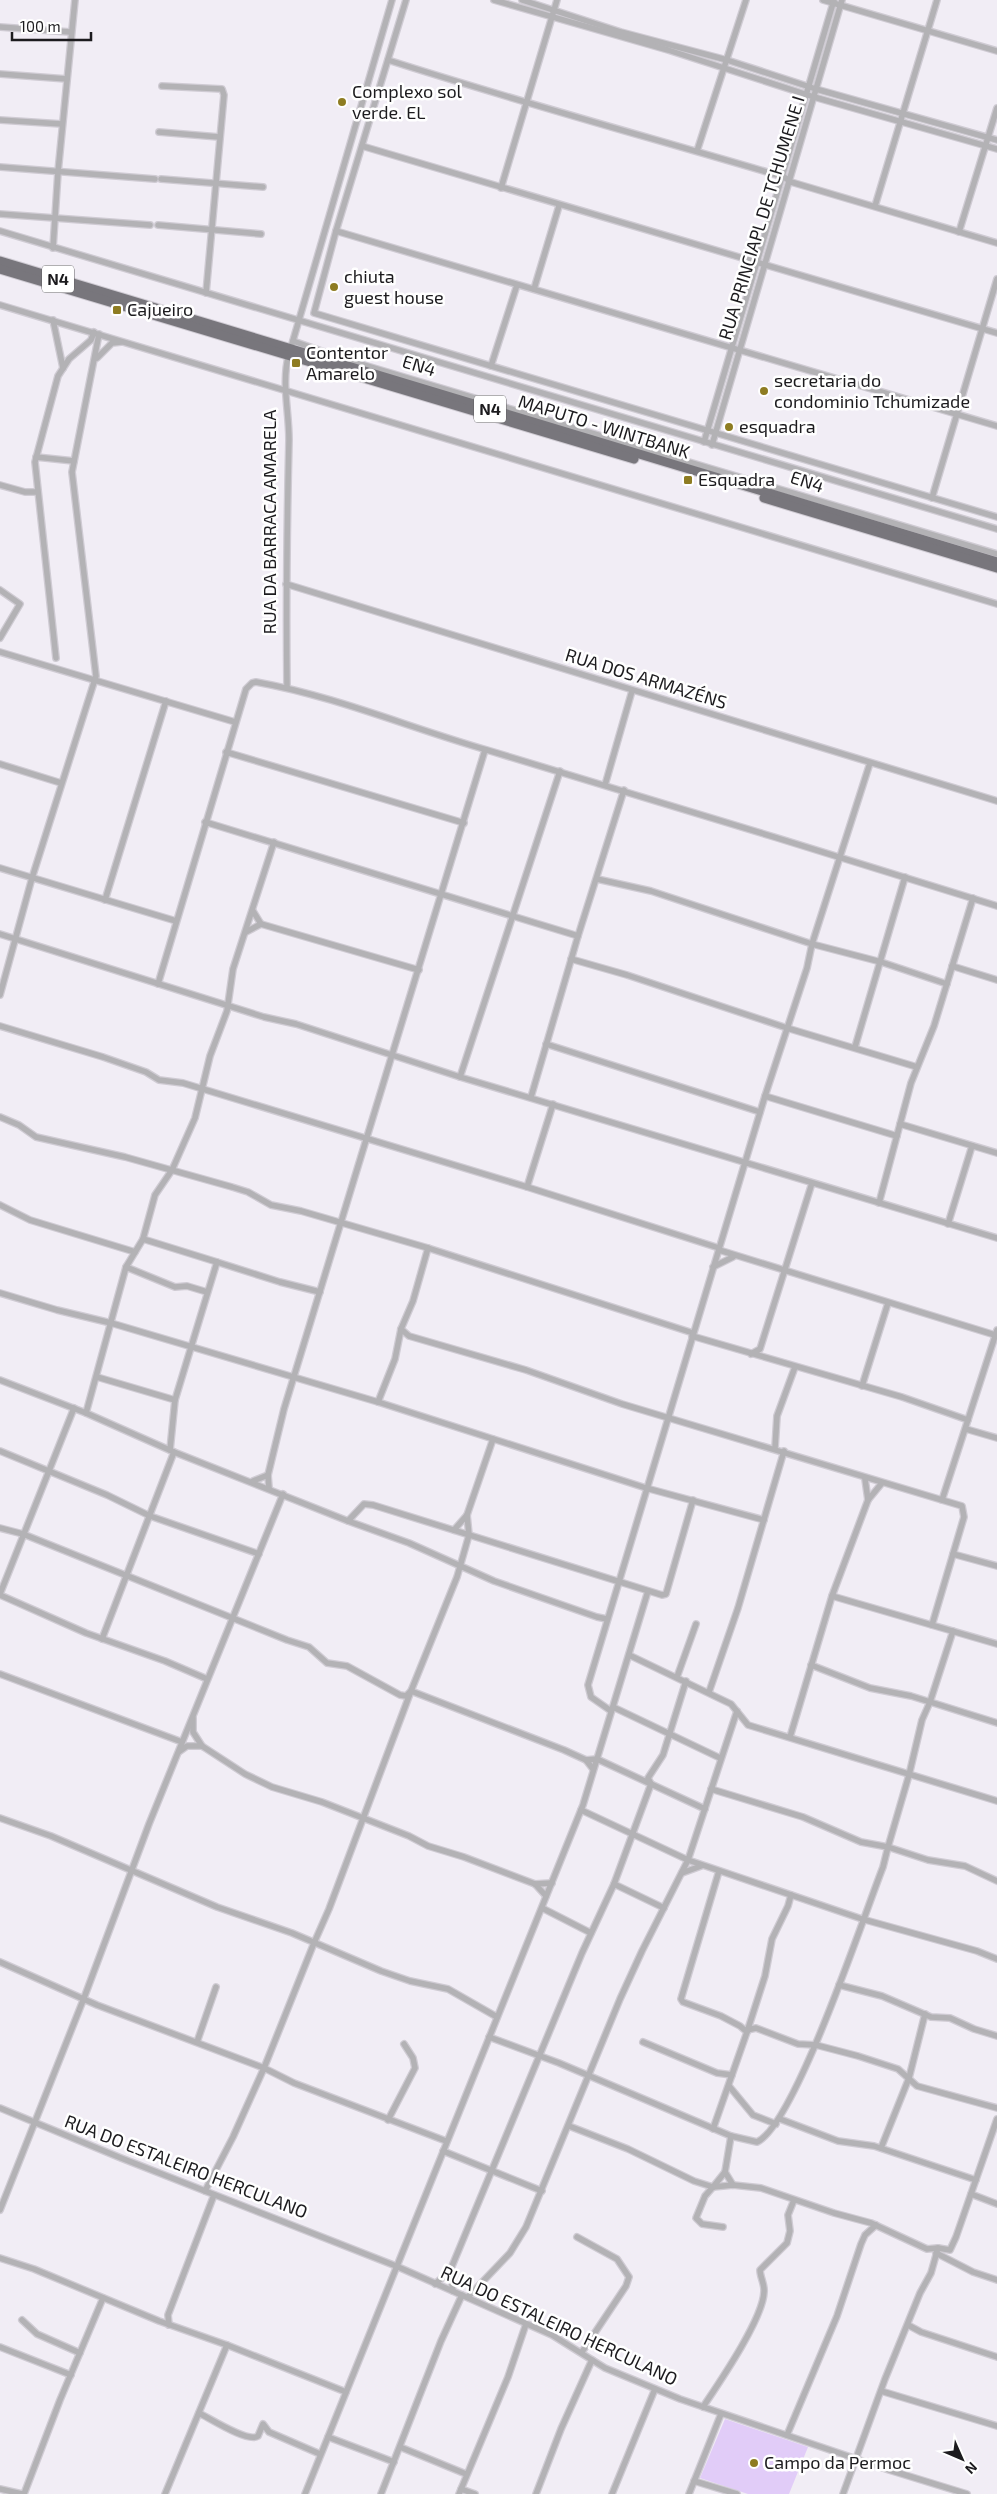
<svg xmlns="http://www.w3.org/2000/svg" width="997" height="2494" font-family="'Exo 2',sans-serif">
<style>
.green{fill:#e1ccf8}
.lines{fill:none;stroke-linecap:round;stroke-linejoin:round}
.minor-casing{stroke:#cfcbd3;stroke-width:8}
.trunk-casing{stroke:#cfcbd3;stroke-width:11}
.minor{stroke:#b3b2b5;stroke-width:5.5}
.trunk{stroke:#78767c;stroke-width:9}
.poi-dot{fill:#8e7c22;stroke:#fff;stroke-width:2}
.labels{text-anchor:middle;stroke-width:5;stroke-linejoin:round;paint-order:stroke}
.shield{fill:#fff;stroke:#605f62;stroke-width:1}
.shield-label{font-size:16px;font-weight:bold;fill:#1c1b1e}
.poi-label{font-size:18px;fill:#1c1b1e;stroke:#fff;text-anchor:start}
.street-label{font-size:18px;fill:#1c1b1e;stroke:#fff}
</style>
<rect width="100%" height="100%" fill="#f1edf5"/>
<path class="green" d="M 725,2419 L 808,2447 L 789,2494 L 748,2494 L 700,2478 Z"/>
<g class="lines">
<defs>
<g id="minor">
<path d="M 406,0 L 336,231 L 314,313 L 997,517"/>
<path d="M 494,0 L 668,50 L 814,97 L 997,149"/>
<path d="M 522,0 L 621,32 L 727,60 L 816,89 L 997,140"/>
<path d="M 823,0 L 997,51"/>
<path d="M 0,27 L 70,32"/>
<path d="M 388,60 C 519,102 652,138 784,177 L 791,182 L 997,243"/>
<path d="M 0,74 L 67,79"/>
<path d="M 162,86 L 222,89 L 224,95 L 206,293"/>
<path d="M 0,120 L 62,124"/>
<path d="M 159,132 L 219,137"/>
<path d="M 362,146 L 997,333"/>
<path d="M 697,151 L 746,0"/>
<path d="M 0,167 L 155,179"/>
<path d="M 161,179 L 263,187"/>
<path d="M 501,188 L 557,0"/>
<path d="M 875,206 L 937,0"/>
<path d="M 0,214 L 150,225"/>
<path d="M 158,225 L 261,234"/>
<path d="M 0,231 L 997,529"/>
<path d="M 336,231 L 997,426"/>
<path d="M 959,232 L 997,108"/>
<path d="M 53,248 L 58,172 L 75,0"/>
<path d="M 534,289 L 559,206"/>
<path d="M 0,305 L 997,604"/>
<path d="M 53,320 L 63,368"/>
<path d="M 293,341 L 347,360 L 997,554"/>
<path d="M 292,344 L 392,0"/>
<path d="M 97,358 L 112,343 L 121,342"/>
<path d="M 491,366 L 517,285"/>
<path d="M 704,442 L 834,0"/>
<path d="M 712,445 L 842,0"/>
<path d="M 36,457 L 74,461"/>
<path d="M 0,485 L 25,492 L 37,492"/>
<path d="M 932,498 L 997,279"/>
<path d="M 286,584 L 997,801"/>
<path d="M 0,590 L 20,604 L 0,638"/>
<path d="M 0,652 L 235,722"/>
<path d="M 56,658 L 35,462 L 58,376 L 69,359 L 91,340 L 94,332"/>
<path d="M 287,687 C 286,605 287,522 289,440 C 289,409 281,384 289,353"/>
<path d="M 226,752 L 464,823"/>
<path d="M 0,764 L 61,783"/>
<path d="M 605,785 L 632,691"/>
<path d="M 205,822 L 578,936"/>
<path d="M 0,868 L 176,921"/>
<path d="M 597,879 L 651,891 L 812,944 L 881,962 L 947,984"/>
<path d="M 105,900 L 166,701"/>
<path d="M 253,911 L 261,924 L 419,970"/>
<path d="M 246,932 L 261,924"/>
<path d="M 0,934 L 264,1017 L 296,1024 L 460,1077 L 997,1238"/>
<path d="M 571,959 L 627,975 L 787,1028 L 917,1067"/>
<path d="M 952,966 L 997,980"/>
<path d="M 158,984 L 246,689 L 252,683 L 256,682 C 335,696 410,728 487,750 C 658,801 827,853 997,906"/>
<path d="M 0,995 L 32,878 L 96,676 L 72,472 L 99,334"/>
<path d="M 0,1026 L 103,1057 L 146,1072 L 159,1080 L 183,1083 L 527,1187 L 719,1248"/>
<path d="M 546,1044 L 760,1112"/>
<path d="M 855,1047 L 905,877"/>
<path d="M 460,1077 L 560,771"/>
<path d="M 765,1096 L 897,1136"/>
<path d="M 531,1097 L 578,936 L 624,790"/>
<path d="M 0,1117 L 19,1125 L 36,1137 L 125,1157 L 232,1187 L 248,1192 L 271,1205 L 301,1211 L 428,1248 L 693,1333"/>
<path d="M 900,1124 L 997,1153"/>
<path d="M 527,1187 L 553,1104"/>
<path d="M 879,1203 L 911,1083 L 934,1026 L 973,898"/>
<path d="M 0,1205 L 30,1220 L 135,1252"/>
<path d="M 948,1224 L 972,1146"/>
<path d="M 143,1239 L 217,1262"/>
<path d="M 719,1250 L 995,1335"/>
<path d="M 126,1267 L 175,1287 L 187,1286 L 207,1292"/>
<path d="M 713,1267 L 733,1257"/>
<path d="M 0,1293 L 57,1310 L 111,1323 L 378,1402 L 646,1488 L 764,1520"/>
<path d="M 401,1329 L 409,1336 L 526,1370 L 622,1404 L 962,1506 L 964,1517 L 932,1625"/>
<path d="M 692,1336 L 902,1397 L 968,1420"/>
<path d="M 751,1354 L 760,1349 L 812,1183"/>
<path d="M 97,1377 L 175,1400 L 170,1450"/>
<path d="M 0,1380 L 86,1413 L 174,1452 L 348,1521 L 364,1504 L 373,1505 L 662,1595 L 666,1594 L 693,1500"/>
<path d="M 862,1386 L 888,1303"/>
<path d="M 175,1400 L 217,1262 L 280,1282 L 320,1292"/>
<path d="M 378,1402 L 395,1359 L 401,1329 L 413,1301 L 428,1248"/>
<path d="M 86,1413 L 126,1267 L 143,1239 L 155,1195 L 172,1170 L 195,1118 L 210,1056 L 227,1011 L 233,969 L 274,842"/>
<path d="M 966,1429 L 997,1438"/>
<path d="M 775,1448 L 777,1416 L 795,1367"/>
<path d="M 0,1451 L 107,1495 L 150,1516 L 259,1554"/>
<path d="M 253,1481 L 268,1475"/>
<path d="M 269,1488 L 268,1475 L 284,1409 L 485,750"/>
<path d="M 868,1500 L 882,1483"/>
<path d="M 942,1500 L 997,1330"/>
<path d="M 348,1521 L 409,1543 L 494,1581 L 597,1617 L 607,1619"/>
<path d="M 0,1528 L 23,1534 L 287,1640 L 309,1647 L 327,1663 L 347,1666 L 400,1695 L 406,1696 L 411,1691 L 564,1750 L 586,1760 L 593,1769"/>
<path d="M 454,1530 L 467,1515"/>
<path d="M 953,1554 L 997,1566"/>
<path d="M 0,1594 L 74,1408"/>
<path d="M 0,1595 L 86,1633 L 165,1661 L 207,1679"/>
<path d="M 832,1596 L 997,1644"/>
<path d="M 953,1631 L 930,1702 L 922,1720 L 909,1775 L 888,1847 L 928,1860 L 965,1866 L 997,1881"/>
<path d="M 102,1639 L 174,1452"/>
<path d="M 629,1655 L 731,1704 L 748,1725 L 997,1801"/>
<path d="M 811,1665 L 870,1688 L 911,1696 L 997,1723"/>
<path d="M 0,1674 L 182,1742"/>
<path d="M 677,1677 L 696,1624"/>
<path d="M 709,1692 L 738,1608 L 784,1451"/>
<path d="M 613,1707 L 720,1758"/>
<path d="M 611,1711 L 591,1697 L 588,1685 L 765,1096 L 807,968 L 812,944 L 870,763"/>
<path d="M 737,1711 L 688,1860 L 862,1919 L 977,1951 L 997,1959"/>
<path d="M 193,1718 L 193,1732 L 202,1746"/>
<path d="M 790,1737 L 832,1596 L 868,1500 L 865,1479"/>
<path d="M 180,1751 L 187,1746 L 202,1746 L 245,1774 L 272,1787 L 322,1802 L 409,1836 L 428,1846 L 464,1857 L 535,1884 L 546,1896"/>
<path d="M 586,1760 L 597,1759 L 705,1809"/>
<path d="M 711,1789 L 803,1817 L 861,1842 L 888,1847 L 883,1867 C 864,1915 795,2125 757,2142 L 731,2136 L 725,2172 L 733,2185"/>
<path d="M 0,1818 L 51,1836 L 217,1907 L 292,1933 L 381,1971 L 410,1981 L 448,1989 L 497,2017"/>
<path d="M 682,1873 L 701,1866"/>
<path d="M 535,1884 L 552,1883"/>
<path d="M 614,1884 L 651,1784 L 648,1778 L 663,1755 L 686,1681"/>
<path d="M 542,1908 L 591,1933"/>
<path d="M 0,1962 L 97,2005 L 264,2068 L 314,1943 L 329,1909 L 411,1691 L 457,1577 L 469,1535 L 467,1515 L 493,1439"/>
<path d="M 839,1985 L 882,1996 L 931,2017 L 950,2018 L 974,2029 L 997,2036"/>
<path d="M 747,2030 L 756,2028 L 798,2044 L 816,2045 L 858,2056 L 898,2069 L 917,2086 L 997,2108"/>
<path d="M 747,2032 L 765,1976 L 772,1939 L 788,1906 L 791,1895"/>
<path d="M 489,2037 L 559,2063 L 731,2136"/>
<path d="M 197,2042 L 216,1987"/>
<path d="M 643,2042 L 717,2073 L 732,2075"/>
<path d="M 729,2086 L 753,2115 L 776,2124"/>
<path d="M 0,2108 L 121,2158 L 396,2266 L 552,2335 L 605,2368 L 680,2399 L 889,2470 L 967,2494"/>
<path d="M 780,2119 L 838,2141 L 874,2146 L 976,2180"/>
<path d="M 388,2120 L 415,2068 L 413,2058 L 404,2044"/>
<path d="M 569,2126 L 628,2149 L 694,2181 L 713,2187"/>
<path d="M 713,2129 L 747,2032 L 740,2026 L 721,2016 L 683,2002 L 681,1999 L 719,1871"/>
<path d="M 881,2148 L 909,2078 L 925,2014"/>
<path d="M 443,2151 L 542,2191"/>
<path d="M 725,2172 L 713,2187 L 733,2185 L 761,2188 L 834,2213 L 871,2223 L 927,2249 L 938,2248"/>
<path d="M 713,2187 L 705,2196 L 696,2218 L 702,2224 L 723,2227"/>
<path d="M 205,2191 L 233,2137 L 264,2068 L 294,2083 L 446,2141"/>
<path d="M 971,2194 L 997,2204"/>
<path d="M 0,2210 L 84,1998 L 149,1824 L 283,1494"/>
<path d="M 577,2237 L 617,2259 L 629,2277 L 626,2286 L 582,2352"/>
<path d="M 936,2253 L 973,2272 L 997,2280"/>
<path d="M 0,2258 L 34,2269 L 159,2321 L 227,2345 L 346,2392"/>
<path d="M 450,2271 L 453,2291"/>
<path d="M 435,2284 L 450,2271 L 582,1953 L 614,1884 L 664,1908"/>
<path d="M 468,2297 L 510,2253 L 526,2227 L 620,1999 L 642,1951 L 688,1860 L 581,1810"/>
<path d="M 22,2320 L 37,2334 L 80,2353"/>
<path d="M 169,2325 L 168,2315 L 214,2195"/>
<path d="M 908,2325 L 921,2332 L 997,2357"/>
<path d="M 0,2347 L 71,2375"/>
<path d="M 881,2391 L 997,2426"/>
<path d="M 703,2407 C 719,2383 763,2319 764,2292 C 765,2285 760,2277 760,2270 L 787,2243 L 790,2231 L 788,2215 L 794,2200"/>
<path d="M 199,2413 C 211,2419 248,2443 258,2436 L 263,2424 L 269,2432 L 320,2454"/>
<path d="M 787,2435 L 837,2316 L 861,2244 L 865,2235 L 876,2225"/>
<path d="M 328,2437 L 394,2462"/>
<path d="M 400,2447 L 466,2474"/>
<path d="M 694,2481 L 737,2494"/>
<path d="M 0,2489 L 22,2494"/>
<path d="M 461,2489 L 475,2494"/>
<path d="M 24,2494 L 60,2400 L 103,2298"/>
<path d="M 165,2494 L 227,2345"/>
<path d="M 305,2494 L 583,1805 L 648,1591"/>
<path d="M 381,2494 L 441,2341 L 462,2295"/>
<path d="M 459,2494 L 508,2377 L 526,2324"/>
<path d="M 536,2494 L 561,2429 L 592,2360"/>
<path d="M 612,2494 L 655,2389"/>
<path d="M 689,2494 L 721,2414"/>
<path d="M 843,2494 L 885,2379 L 920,2293 L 931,2273 L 938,2248 L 950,2250 L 956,2237 L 997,2119"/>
</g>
<g id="trunk">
<path d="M 0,261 L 997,562"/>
<path d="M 0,269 L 634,459"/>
<path d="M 764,498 L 997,568"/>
</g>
</defs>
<use href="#minor" class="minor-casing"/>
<use href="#trunk" class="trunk-casing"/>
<use href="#minor" class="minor"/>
<use href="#trunk" class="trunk"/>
</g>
<g class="poi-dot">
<circle cx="342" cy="102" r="5"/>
<circle cx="334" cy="287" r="5"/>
<rect x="112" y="305" width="10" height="10" rx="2.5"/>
<rect x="291" y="358" width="10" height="10" rx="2.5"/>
<circle cx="764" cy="391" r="5"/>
<circle cx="729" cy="427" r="5"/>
<rect x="683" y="475" width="10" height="10" rx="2.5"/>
<circle cx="754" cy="2463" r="5"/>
</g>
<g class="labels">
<g class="shield">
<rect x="42" y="265.5" width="32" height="27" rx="4"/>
<rect x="474" y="395.5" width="32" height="27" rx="4"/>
</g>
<g class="shield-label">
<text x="58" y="285">N4</text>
<text x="490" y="415">N4</text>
</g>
<g class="poi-label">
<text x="352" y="98">Complexo sol<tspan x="352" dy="21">verde. EL</tspan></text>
<text x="344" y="283">chiuta<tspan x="344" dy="21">guest house</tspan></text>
<text x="127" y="316">Cajueiro</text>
<text x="306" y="359">Contentor<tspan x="306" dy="21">Amarelo</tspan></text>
<text x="774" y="387">secretaria do<tspan x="774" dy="21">condominio Tchumizade</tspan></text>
<text x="739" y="433">esquadra</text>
<text x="698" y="486">Esquadra</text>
<text x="764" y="2469">Campo da Permoc</text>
</g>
<g class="street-label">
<text transform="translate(762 218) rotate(-73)" y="6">RUA PRINCIAPL DE TCHUMENE I</text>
<text transform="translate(419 366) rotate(17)" y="6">EN4</text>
<text transform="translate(604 427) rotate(17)" y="6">MAPUTO - WINTBANK</text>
<text transform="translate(807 482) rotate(18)" y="6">EN4</text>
<text transform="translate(270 522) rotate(-90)" y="6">RUA DA BARRACA AMARELA</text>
<text transform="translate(646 679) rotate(17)" y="6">RUA DOS ARMAZÉNS</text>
<text transform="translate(186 2167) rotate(21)" y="6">RUA DO ESTALEIRO HERCULANO</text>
<text transform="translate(559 2326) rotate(25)" y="6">RUA DO ESTALEIRO HERCULANO</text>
</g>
</g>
<g transform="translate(962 2459) rotate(135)" stroke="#ffffff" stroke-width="4" paint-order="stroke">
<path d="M0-4L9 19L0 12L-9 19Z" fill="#1c1b1e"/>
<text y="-8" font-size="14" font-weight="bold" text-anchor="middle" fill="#1c1b1e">N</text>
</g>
<path d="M12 32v8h79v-8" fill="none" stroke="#1c1b1e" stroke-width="2.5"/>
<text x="20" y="32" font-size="15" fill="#1c1b1e" stroke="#ffffff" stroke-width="4" paint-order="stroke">100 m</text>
</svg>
